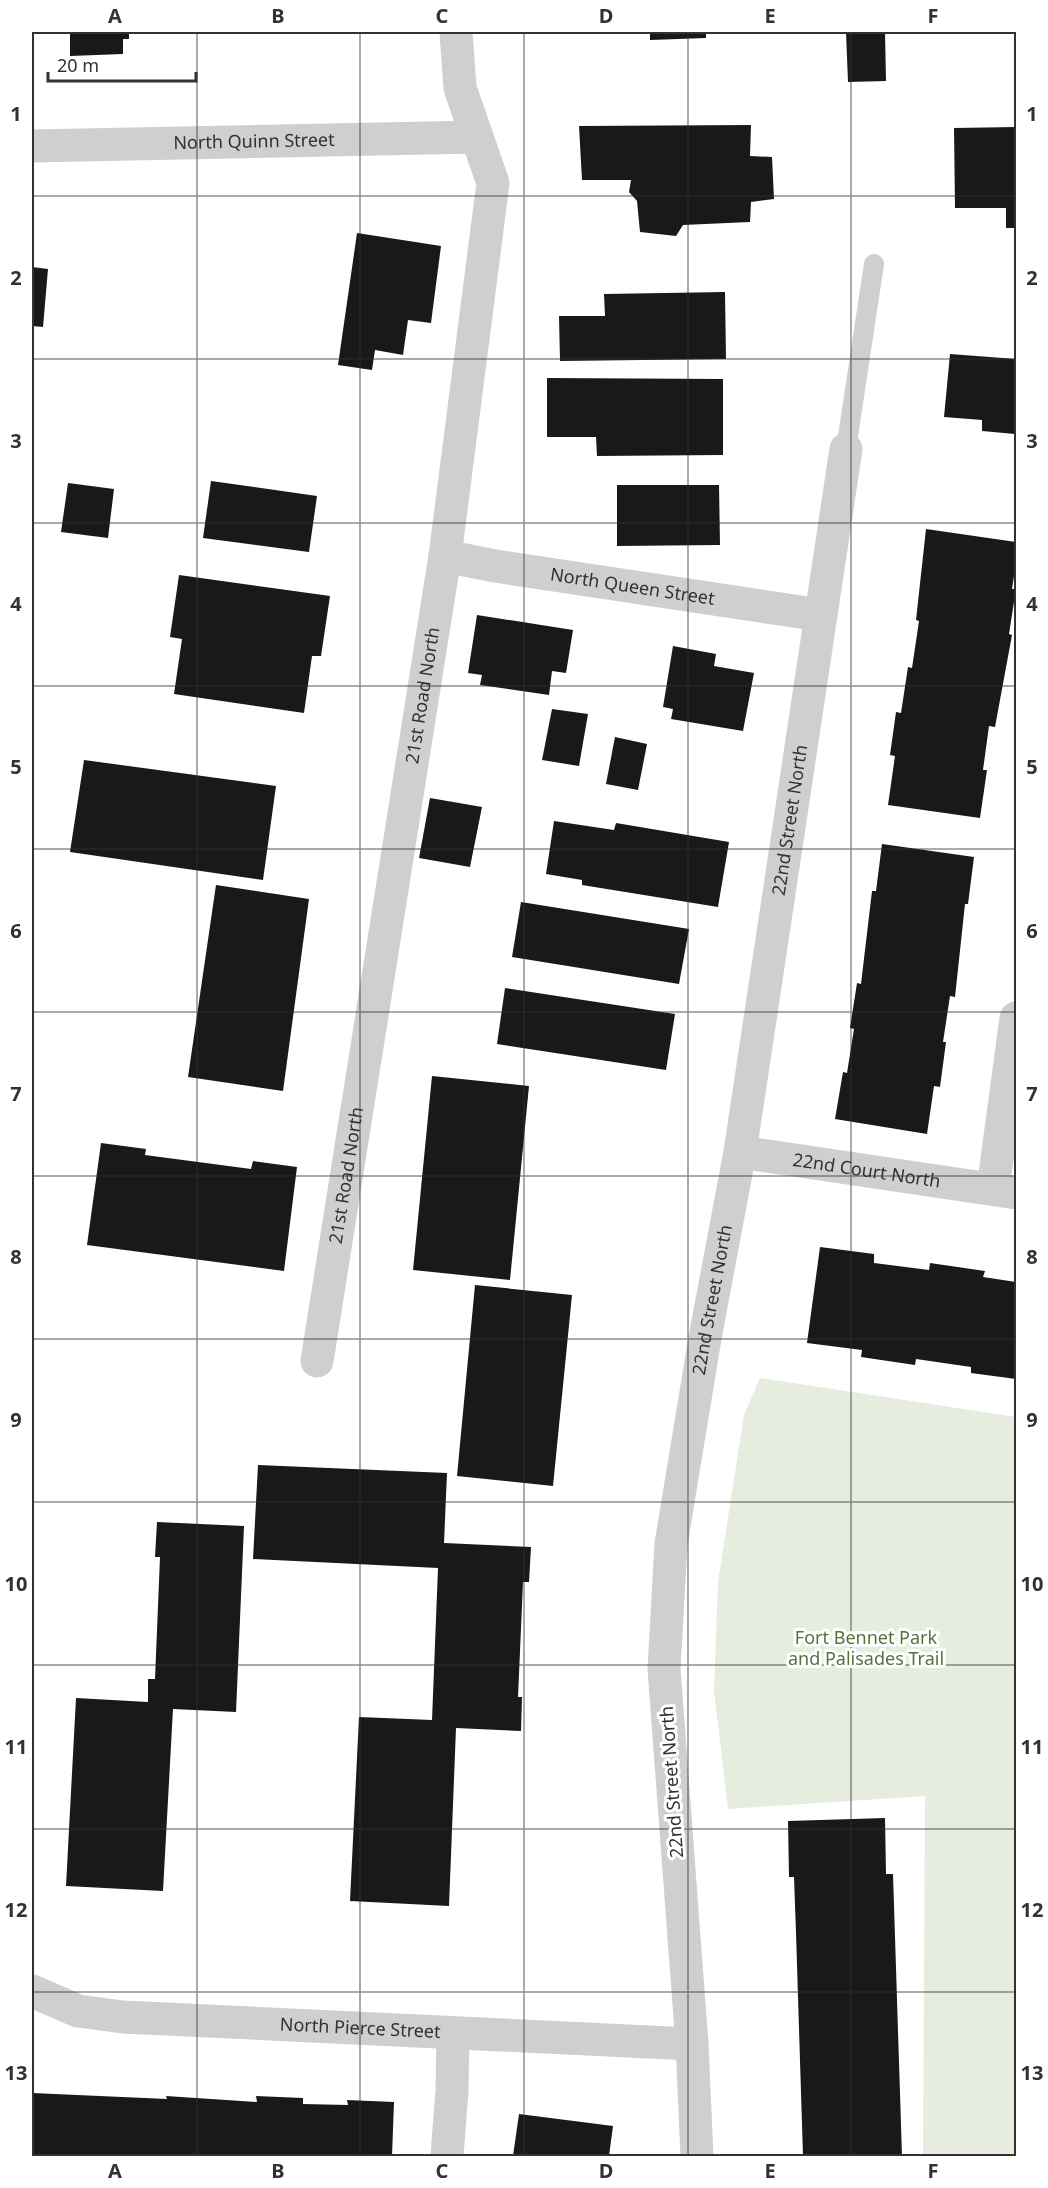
<svg xmlns="http://www.w3.org/2000/svg" width="1048" height="2188" font-family="'Noto Sans',sans-serif">
<style>
.green{fill:#e6ecde}
.building{fill:#191919}
.lines{fill:none;stroke-linecap:round;stroke-linejoin:round}
.lane{stroke:#cfcfcf;stroke-width:20}
.street{stroke:#cfcfcf;stroke-width:33}
.grid{fill:none;stroke:#323232;stroke-width:1.5;stroke-opacity:0.55}
.labels{text-anchor:middle;stroke-width:6;stroke-linejoin:round;paint-order:stroke}
.street-label{font-size:18px;fill:#323232;stroke:#fff}
.park-label{font-size:18px;fill:#57713d;stroke:#fff}
.neatline{fill:none;stroke:#323232;stroke-width:2}
.grid-label{font-size:20px;text-anchor:middle;font-weight:bold;fill:#323232}
</style>
<rect width="100%" height="100%" fill="#fff"/>
<path class="green" d="M 760,1378 L 1016,1417 L 1016,2156 L 923,2156 L 925,1796 L 728,1809 L 714,1691 L 718,1582 L 744,1415 Z"/>
<g class="building">
<path d="M 70,32 L 129,32 L 129,39 L 123,39 L 123,54 L 70,56 Z"/>
<path d="M 650,32 L 706,32 L 706,38 L 650,40 Z"/>
<path d="M 846,32 L 885,32 L 886,81 L 848,82 Z"/>
<path d="M 751,125 L 750,156 L 772,157 L 774,199 L 751,202 L 750,222 L 683,225 L 676,236 L 640,232 L 637,201 L 629,192 L 631,180 L 582,180 L 579,126 Z"/>
<path d="M 1016,127 L 1016,228 L 1006,228 L 1006,208 L 955,208 L 954,128 Z"/>
<path d="M 357,233 L 441,246 L 431,323 L 408,320 L 403,355 L 375,350 L 372,370 L 338,365 Z"/>
<path d="M 32,267 L 48,269 L 43,327 L 32,326 Z"/>
<path d="M 725,292 L 726,359 L 560,361 L 559,316 L 605,316 L 604,294 Z"/>
<path d="M 950,354 L 1016,359 L 1015,434 L 982,431 L 982,420 L 944,417 Z"/>
<path d="M 547,378 L 723,379 L 723,455 L 597,456 L 596,437 L 547,437 Z"/>
<path d="M 211,481 L 317,496 L 309,552 L 203,538 Z"/>
<path d="M 68,483 L 114,489 L 108,538 L 61,532 Z"/>
<path d="M 617,485 L 719,485 L 720,545 L 617,546 Z"/>
<path d="M 926,529 L 1016,542 L 1016,563 L 1012,589 L 1016,589 L 1009,634 L 1012,635 L 995,727 L 989,726 L 983,770 L 987,770 L 980,818 L 888,805 L 895,756 L 890,755 L 896,712 L 901,713 L 908,667 L 912,668 L 919,621 L 916,620 Z"/>
<path d="M 179,575 L 330,596 L 321,656 L 312,656 L 304,713 L 174,694 L 182,639 L 170,637 Z"/>
<path d="M 477,615 L 573,630 L 566,673 L 552,671 L 549,695 L 480,685 L 482,675 L 468,673 Z"/>
<path d="M 673,646 L 716,654 L 714,666 L 754,673 L 743,731 L 671,719 L 673,709 L 663,707 Z"/>
<path d="M 552,709 L 588,714 L 579,766 L 542,760 Z"/>
<path d="M 615,737 L 647,744 L 638,790 L 606,784 Z"/>
<path d="M 84,760 L 276,786 L 263,880 L 70,852 Z"/>
<path d="M 430,798 L 482,807 L 470,867 L 419,858 Z"/>
<path d="M 554,821 L 614,830 L 616,823 L 729,842 L 718,907 L 582,885 L 582,880 L 546,874 Z"/>
<path d="M 882,844 L 974,857 L 968,904 L 965,904 L 955,997 L 950,996 L 943,1042 L 946,1042 L 940,1087 L 934,1086 L 927,1134 L 835,1119 L 843,1072 L 847,1073 L 854,1029 L 850,1028 L 857,983 L 861,984 L 872,891 L 876,891 Z"/>
<path d="M 216,885 L 309,899 L 283,1091 L 188,1077 Z"/>
<path d="M 521,902 L 689,929 L 679,984 L 512,957 Z"/>
<path d="M 505,988 L 675,1014 L 666,1070 L 497,1044 Z"/>
<path d="M 432,1076 L 529,1086 L 510,1280 L 413,1270 Z"/>
<path d="M 101,1143 L 146,1149 L 145,1155 L 251,1169 L 253,1161 L 297,1167 L 284,1271 L 87,1245 Z"/>
<path d="M 820,1247 L 874,1254 L 874,1263 L 929,1270 L 930,1263 L 985,1271 L 983,1277 L 1016,1282 L 1016,1379 L 971,1373 L 971,1367 L 916,1359 L 915,1365 L 861,1357 L 862,1350 L 807,1343 Z"/>
<path d="M 475,1285 L 572,1295 L 553,1486 L 457,1476 Z"/>
<path d="M 258,1465 L 447,1473 L 444,1543 L 531,1547 L 529,1582 L 523,1582 L 518,1697 L 522,1697 L 521,1731 L 456,1728 L 449,1906 L 350,1901 L 359,1717 L 432,1720 L 438,1568 L 253,1559 Z"/>
<path d="M 157,1522 L 244,1526 L 236,1712 L 173,1709 L 163,1891 L 66,1886 L 76,1698 L 148,1702 L 148,1679 L 155,1679 L 160,1557 L 155,1557 Z"/>
<path d="M 885,1818 L 886,1874 L 893,1874 L 902,2156 L 803,2156 L 796,1933 L 794,1877 L 789,1877 L 788,1821 Z"/>
<path d="M 32,2093 L 167,2099 L 166,2096 L 257,2102 L 256,2096 L 303,2098 L 303,2104 L 348,2105 L 347,2100 L 394,2102 L 392,2156 L 32,2156 Z"/>
<path d="M 519,2114 L 613,2126 L 609,2156 L 513,2156 Z"/>
</g>
<g class="lines">
<path class="lane" d="M 846,449 L 874,264"/>
<g class="street">
<path id="s1" d="M 32,146 L 477,137"/>
<path id="s2" d="M 445,556 L 495,566 L 820,615"/>
<path id="s3" d="M 740,1152 L 1016,1193"/>
<path d="M 993,1189 L 1016,1018"/>
<path id="s4" d="M 317,1361 L 445,556 L 493,183 L 460,88 L 456,32"/>
<path id="s5" d="M 32,1991 L 78,2011 L 123,2017 L 692,2044"/>
<path d="M 447,2156 L 452,2090 L 453,2034"/>
<path id="s6" d="M 697,2156 L 692,2044 L 664,1669 L 671,1544 L 705,1338 L 740,1152 L 846,449"/>
</g>
</g>
<path class="grid" d="M 197,32 L 197,2156M 360,32 L 360,2156M 524,32 L 524,2156M 688,32 L 688,2156M 851,32 L 851,2156M 32,196 L 1016,196M 32,359 L 1016,359M 32,523 L 1016,523M 32,686 L 1016,686M 32,849 L 1016,849M 32,1012 L 1016,1012M 32,1176 L 1016,1176M 32,1339 L 1016,1339M 32,1502 L 1016,1502M 32,1665 L 1016,1665M 32,1829 L 1016,1829M 32,1992 L 1016,1992"/>
<g class="labels">
<g class="street-label">
<text dy="6" stroke="none"><textPath href="#s1" startOffset="222">North Quinn Street</textPath></text>
<text dy="6" stroke="none"><textPath href="#s2" startOffset="190">North Queen Street</textPath></text>
<text dy="6" stroke="none"><textPath href="#s4" startOffset="674">21st Road North</textPath></text>
<text dy="6" stroke="none"><textPath href="#s6" startOffset="1347">22nd Street North</textPath></text>
<text dy="6" stroke="none"><textPath href="#s3" startOffset="128">22nd Court North</textPath></text>
<text dy="6" stroke="none"><textPath href="#s4" startOffset="188">21st Road North</textPath></text>
<text dy="6" stroke="none"><textPath href="#s6" startOffset="861">22nd Street North</textPath></text>
<text transform="translate(672 1782) rotate(-94)" y="6">22nd Street North</text>
<text dy="6" stroke="none"><textPath href="#s5" startOffset="333">North Pierce Street</textPath></text>
</g>
<g class="park-label">
<text x="866" y="1644">Fort Bennet Park<tspan x="866" dy="21">and Palisades Trail</tspan></text>
</g>
</g>
<rect width="1048" height="2188" fill="none" stroke="#ffffff" stroke-width="66"/>
<path d="M48 72v9h148v-9" fill="none" stroke="#323232" stroke-width="3"/>
<text x="57" y="72" font-size="18" fill="#323232" stroke="#ffffff" stroke-width="4.5" paint-order="stroke">20 m</text>
<rect x="33" y="33" width="982" height="2122" class="neatline"/>
<g class="grid-label">
<text x="115" y="23">A</text>
<text x="278" y="23">B</text>
<text x="442" y="23">C</text>
<text x="606" y="23">D</text>
<text x="770" y="23">E</text>
<text x="933" y="23">F</text>
<text x="16" y="121">1</text>
<text x="1032" y="121">1</text>
<text x="16" y="285">2</text>
<text x="1032" y="285">2</text>
<text x="16" y="448">3</text>
<text x="1032" y="448">3</text>
<text x="16" y="611">4</text>
<text x="1032" y="611">4</text>
<text x="16" y="774">5</text>
<text x="1032" y="774">5</text>
<text x="16" y="938">6</text>
<text x="1032" y="938">6</text>
<text x="16" y="1101">7</text>
<text x="1032" y="1101">7</text>
<text x="16" y="1264">8</text>
<text x="1032" y="1264">8</text>
<text x="16" y="1427">9</text>
<text x="1032" y="1427">9</text>
<text x="16" y="1591">10</text>
<text x="1032" y="1591">10</text>
<text x="16" y="1754">11</text>
<text x="1032" y="1754">11</text>
<text x="16" y="1917">12</text>
<text x="1032" y="1917">12</text>
<text x="16" y="2080">13</text>
<text x="1032" y="2080">13</text>
<text x="115" y="2178">A</text>
<text x="278" y="2178">B</text>
<text x="442" y="2178">C</text>
<text x="606" y="2178">D</text>
<text x="770" y="2178">E</text>
<text x="933" y="2178">F</text>
</g>
</svg>
